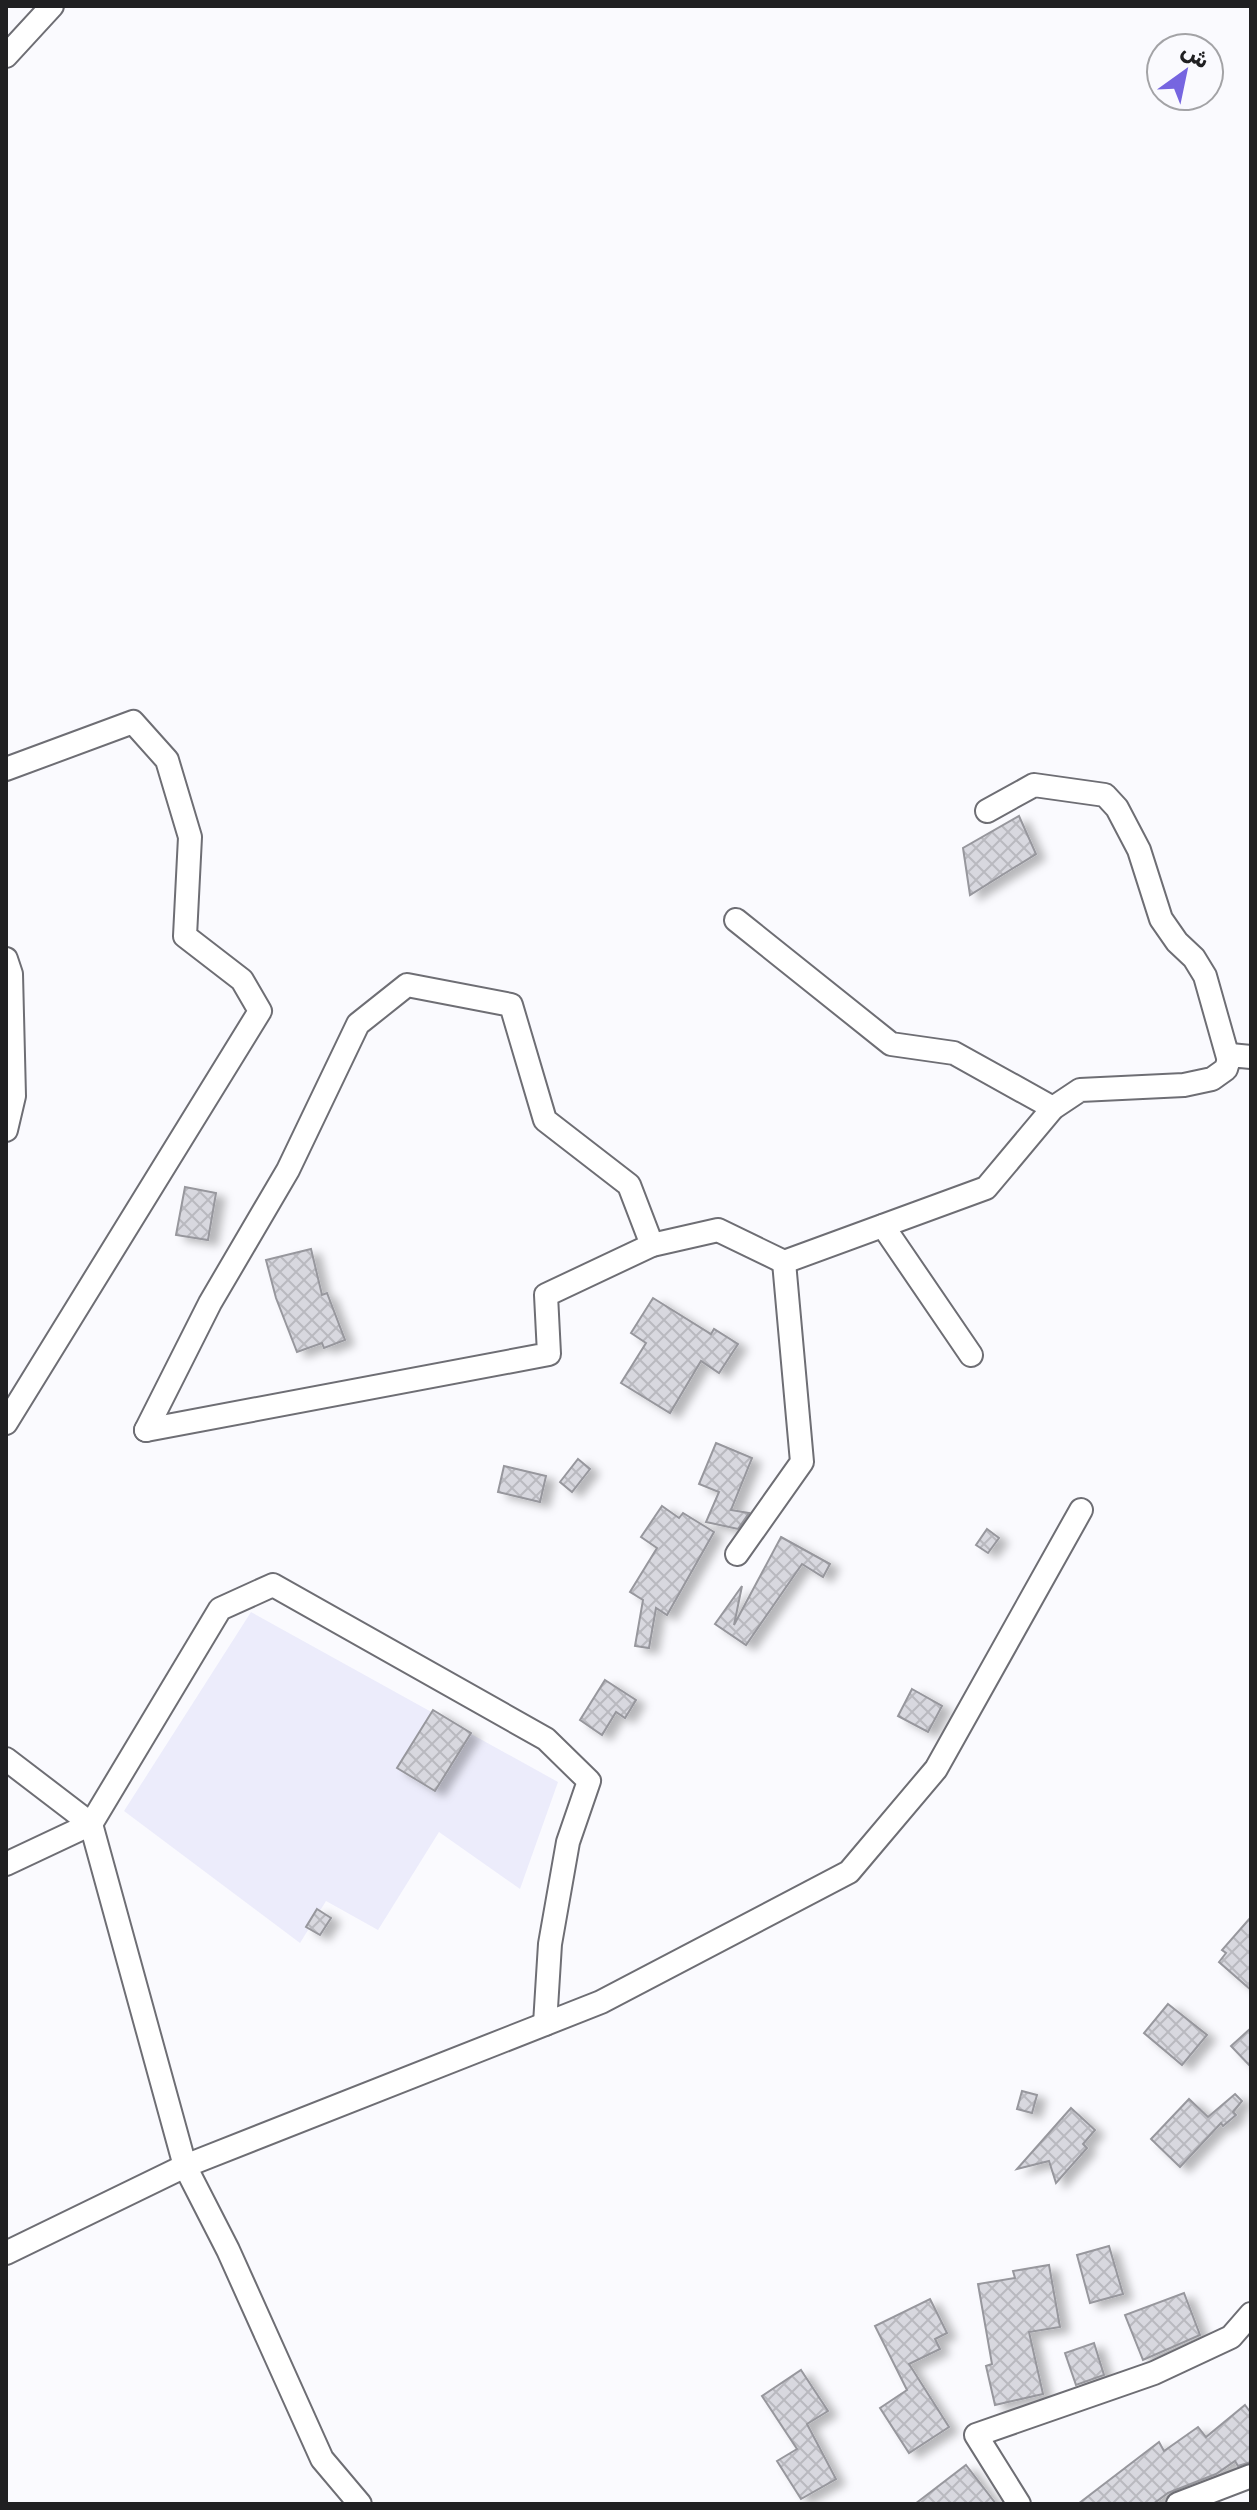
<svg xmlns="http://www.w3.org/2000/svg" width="1257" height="2510" font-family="Rubik,Cairo,sans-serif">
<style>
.built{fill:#ececfb}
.building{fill:url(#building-cross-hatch);stroke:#97979d;stroke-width:2;filter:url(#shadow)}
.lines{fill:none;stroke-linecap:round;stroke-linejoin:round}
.minor-casing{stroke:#6e6e74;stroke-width:26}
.minor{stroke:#fff;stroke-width:22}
</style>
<defs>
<pattern id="building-cross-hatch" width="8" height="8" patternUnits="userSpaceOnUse" patternTransform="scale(2)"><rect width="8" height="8" fill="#d8d8df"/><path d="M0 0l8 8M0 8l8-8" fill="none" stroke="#b9b9bf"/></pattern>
<filter id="shadow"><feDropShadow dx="9" dy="5" stdDeviation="4" flood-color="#0004"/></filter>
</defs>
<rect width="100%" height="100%" fill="#fafafe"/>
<path class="built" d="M 251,1612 L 558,1782 L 520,1889 L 439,1832 L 378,1930 L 326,1901 L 300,1943 L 124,1811 Z"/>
<g class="building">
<path d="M 1019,816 L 1036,854 L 970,895 L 963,848 Z"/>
<path d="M 185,1187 L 216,1193 L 208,1240 L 176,1235 Z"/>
<path d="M 311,1249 L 322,1295 L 327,1293 L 345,1340 L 324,1348 L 322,1343 L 297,1352 L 276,1298 L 266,1260 Z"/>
<path d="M 653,1298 L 711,1334 L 714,1329 L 738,1344 L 719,1373 L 701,1361 L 670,1413 L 621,1383 L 646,1343 L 631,1333 Z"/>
<path d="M 716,1443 L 752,1458 L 731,1510 L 749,1513 L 738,1529 L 706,1522 L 719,1492 L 699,1484 Z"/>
<path d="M 578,1459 L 590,1469 L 572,1492 L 560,1482 Z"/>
<path d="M 504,1466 L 546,1476 L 540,1502 L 498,1492 Z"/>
<path d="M 662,1506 L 679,1518 L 683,1513 L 714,1532 L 667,1615 L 656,1608 L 649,1648 L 635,1646 L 643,1600 L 630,1592 L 657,1548 L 641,1537 Z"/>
<path d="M 987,1529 L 999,1538 L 988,1553 L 976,1545 Z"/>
<path d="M 781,1537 L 830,1564 L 823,1577 L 802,1564 L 746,1645 L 715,1624 L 742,1586 L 734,1625 Z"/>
<path d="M 605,1680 L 636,1700 L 625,1718 L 616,1712 L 602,1735 L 580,1720 Z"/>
<path d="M 912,1689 L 942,1706 L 928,1732 L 898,1716 Z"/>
<path d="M 433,1710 L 471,1733 L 435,1791 L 397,1768 Z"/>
<path d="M 317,1909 L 331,1918 L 320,1935 L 306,1927 Z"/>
<path d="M 1251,1917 L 1251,1990 L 1219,1962 L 1226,1953 L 1222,1950 Z"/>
<path d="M 1168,2004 L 1207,2035 L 1182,2065 L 1144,2033 Z"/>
<path d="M 1251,2028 L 1251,2067 L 1231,2046 Z"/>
<path d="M 1022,2091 L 1037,2095 L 1032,2113 L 1017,2109 Z"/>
<path d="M 1235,2094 L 1242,2101 L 1233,2112 L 1236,2115 L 1223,2126 L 1221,2123 L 1180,2167 L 1151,2139 L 1189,2099 L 1208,2117 Z"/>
<path d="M 1071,2108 L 1095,2130 L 1083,2144 L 1087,2148 L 1056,2183 L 1049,2161 L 1017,2169 Z"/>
<path d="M 1109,2246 L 1123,2294 L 1090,2303 L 1077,2255 Z"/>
<path d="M 1049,2265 L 1060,2327 L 1029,2332 L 1043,2394 L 995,2405 L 986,2366 L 992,2364 L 978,2284 L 1015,2278 L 1013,2271 Z"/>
<path d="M 1184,2293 L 1200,2335 L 1143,2360 L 1125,2315 Z"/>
<path d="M 930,2299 L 947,2333 L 935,2339 L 940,2349 L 909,2364 L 949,2427 L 909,2453 L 880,2408 L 907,2390 L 875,2326 Z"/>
<path d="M 1094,2343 L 1104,2375 L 1076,2385 L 1065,2353 Z"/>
<path d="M 801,2370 L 828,2411 L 807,2424 L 836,2479 L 801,2499 L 777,2461 L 797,2449 L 762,2396 Z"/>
<path d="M 1245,2405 L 1251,2413 L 1251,2462 L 1238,2466 L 1235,2461 L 1216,2474 L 1168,2493 L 1153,2504 L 1078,2504 L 1159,2442 L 1164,2451 L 1198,2427 L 1206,2437 Z"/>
<path d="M 966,2465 L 996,2504 L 915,2504 Z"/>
</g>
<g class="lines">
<defs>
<g id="minor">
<path d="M 6,56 L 52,6"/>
<path d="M 6,769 L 133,722 L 167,760 L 190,837 L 185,936 L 242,980 L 260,1011 L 6,1423"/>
<path d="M 987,811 L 1034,785 L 1105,795 L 1117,808 L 1139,850 L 1161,919 L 1177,942 L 1194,958 L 1205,976 L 1229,1061"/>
<path d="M 736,920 L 891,1044 L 954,1053 L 1053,1108"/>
<path d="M 6,959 L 11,974 L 14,1096 L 6,1130"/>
<path d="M 883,1226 L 971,1355"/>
<path d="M 146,1430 L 549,1354 L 546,1295 L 652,1245 L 718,1230 L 784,1262 L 986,1188 L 1053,1108 L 1080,1090 L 1184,1085 L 1212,1079 L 1226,1069 L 1230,1055 L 1251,1057"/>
<path d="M 146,1430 L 210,1303 L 288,1170 L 358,1024 L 407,985 L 511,1005 L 545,1120 L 629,1185 L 652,1245"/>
<path d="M 737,1554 L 802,1462 L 784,1262"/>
<path d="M 6,1759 L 91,1824 L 185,2166 L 228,2250 L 322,2459 L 360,2504"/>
<path d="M 6,1864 L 91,1824 L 220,1609 L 273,1585 L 546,1739 L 589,1781 L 568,1842 L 550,1944 L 545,2024"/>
<path d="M 6,2253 L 185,2166 L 601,2002 L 849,1872 L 936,1769 L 1081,1510"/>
<path d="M 1019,2504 L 976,2435 L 1154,2373 L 1231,2337 L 1251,2314"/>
<path d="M 1178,2504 L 1251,2476"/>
</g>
</defs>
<use href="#minor" class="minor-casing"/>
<use href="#minor" class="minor"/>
</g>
<rect width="1257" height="2510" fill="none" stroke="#202022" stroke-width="16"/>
<g transform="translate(1185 72) rotate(33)"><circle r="38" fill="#fafafe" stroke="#a3a3a6" stroke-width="2"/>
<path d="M0-6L14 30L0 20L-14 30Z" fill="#7665e0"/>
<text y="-12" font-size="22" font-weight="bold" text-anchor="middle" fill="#202022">ش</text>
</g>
</svg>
